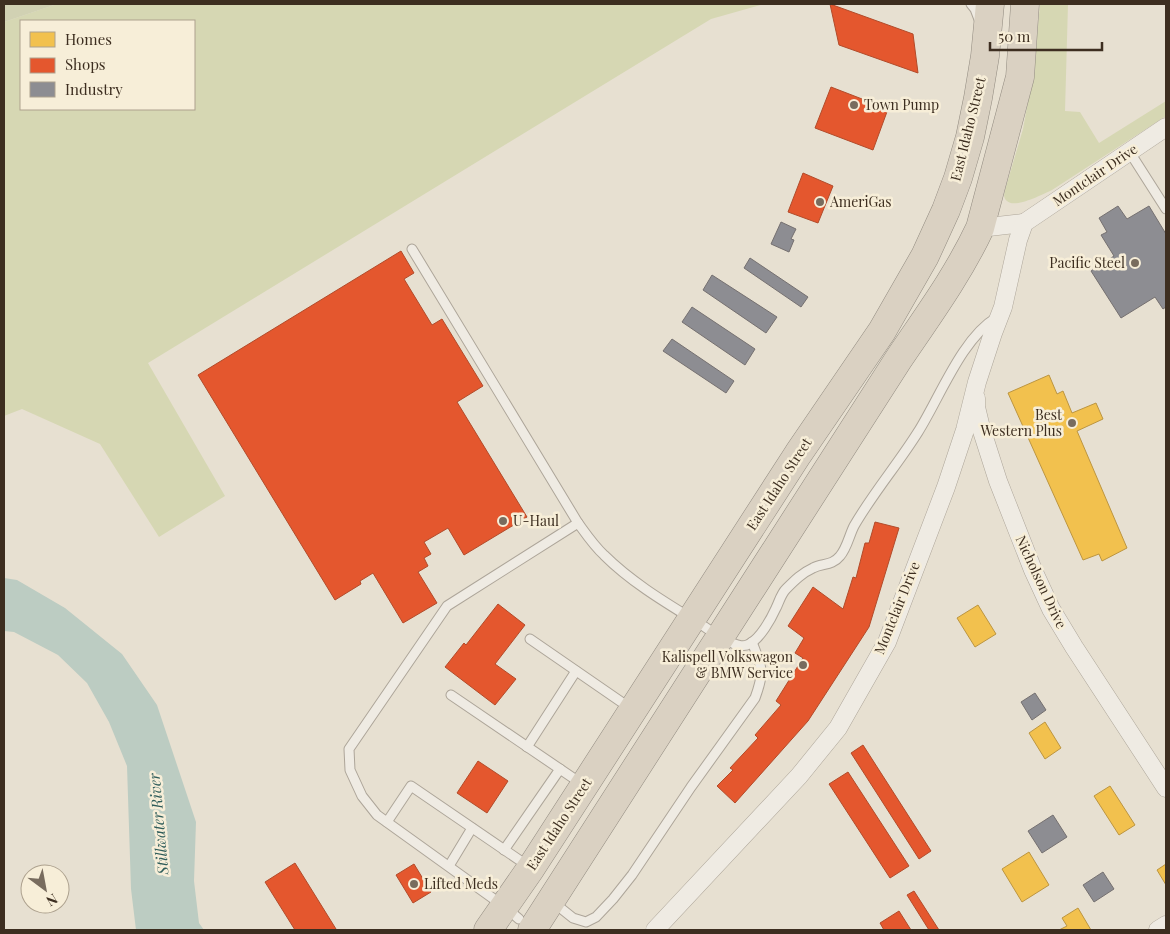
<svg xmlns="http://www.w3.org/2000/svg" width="1170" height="934" font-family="'Playfair Display',serif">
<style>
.green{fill:#d6d7b3;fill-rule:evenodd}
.cemetery{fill:#d1d1b3}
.water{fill:#bcccc2}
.homes{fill:#f2c14e;stroke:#bc9540}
.shops{fill:#e4572e;stroke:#b24b2a}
.industry{fill:#8d8d92;stroke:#757070}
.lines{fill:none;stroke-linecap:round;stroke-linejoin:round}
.lane-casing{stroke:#ada599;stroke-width:11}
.street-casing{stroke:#ada599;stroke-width:19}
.highway-casing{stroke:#928b80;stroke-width:29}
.lane{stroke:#efebe3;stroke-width:9}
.street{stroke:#efebe3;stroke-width:18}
.highway{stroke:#dad1c2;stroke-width:28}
.poi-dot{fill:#786c5e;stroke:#f7eed8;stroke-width:2}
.labels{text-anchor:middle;stroke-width:5;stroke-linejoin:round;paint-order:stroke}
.poi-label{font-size:14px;fill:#3d2e20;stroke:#f7eed8;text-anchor:start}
.street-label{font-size:14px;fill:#3d2e20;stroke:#f7eed8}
.water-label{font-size:15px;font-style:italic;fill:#2f5d5a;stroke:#f7eed8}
</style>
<rect width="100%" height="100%" fill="#e7e0d1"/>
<g class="green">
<path d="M 57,4 L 764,4 L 711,19 L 148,363 L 225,496 L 159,537 L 100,444 L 22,409 L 4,416 L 4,22 ZM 21,21 L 194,21 L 194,109 L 21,109 Z"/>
<path d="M 1040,4 L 1068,4 L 1065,111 L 1080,112 L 1099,143 L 1166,101 L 1166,116 L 1052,190 C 1043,194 1015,209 1007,201 C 1003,198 1004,194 1005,190 L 1023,129 L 1034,69 Z"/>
</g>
<path class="cemetery" d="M 4,4 L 57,4 L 4,22 Z"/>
<path class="water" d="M 4,578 L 17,580 L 65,608 L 122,654 L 157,705 L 196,822 L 194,881 L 199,923 L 204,930 L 136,930 L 131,889 L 127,766 L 109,722 L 87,683 L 58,655 L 14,632 L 4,631 Z"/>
<g class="homes">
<path d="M 1049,375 L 1057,394 L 1063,391 L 1072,413 L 1096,403 L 1103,419 L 1077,431 L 1127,548 L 1102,561 L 1099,554 L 1083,560 L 1008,393 Z"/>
<path d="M 978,605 L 996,634 L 975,647 L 957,618 Z"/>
<path d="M 1045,722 L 1061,748 L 1045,759 L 1029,733 Z"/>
<path d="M 1110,786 L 1135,825 L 1119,835 L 1094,796 Z"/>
<path d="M 1029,852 L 1049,885 L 1022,902 L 1002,869 Z"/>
<path d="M 1166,864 L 1166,885 L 1157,870 Z"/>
<path d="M 1078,908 L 1091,930 L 1059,930 L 1067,926 L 1062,918 Z"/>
</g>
<g class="shops">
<path d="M 830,4 L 913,34 L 918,73 L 839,45 Z"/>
<path d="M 831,87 L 888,109 L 873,150 L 815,128 Z"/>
<path d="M 803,173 L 833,186 L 818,223 L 788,212 Z"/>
<path d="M 401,251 L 414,273 L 404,279 L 432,325 L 442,319 L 483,386 L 457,402 L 527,517 L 464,555 L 448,528 L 424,542 L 431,554 L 424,558 L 428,566 L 418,572 L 437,603 L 403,623 L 373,573 L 360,581 L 361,584 L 335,600 L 198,375 Z"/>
<path d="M 875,522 L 899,528 L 869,627 L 808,721 L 735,803 L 717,786 L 733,770 L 730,768 L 758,738 L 755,735 L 781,705 L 776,701 L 803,658 L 795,653 L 804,638 L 788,626 L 813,587 L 843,609 L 853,577 L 856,578 L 865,543 L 869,543 Z"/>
<path d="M 498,604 L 525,625 L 495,664 L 516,679 L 495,705 L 445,667 L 464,643 L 466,645 Z"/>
<path d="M 863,745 L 931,851 L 919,859 L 851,753 Z"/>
<path d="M 478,761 L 508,781 L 487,813 L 457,793 Z"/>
<path d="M 848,772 L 909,866 L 890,878 L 829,784 Z"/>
<path d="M 295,863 L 336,929 L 334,930 L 295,930 L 265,882 Z"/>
<path d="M 414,864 L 431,892 L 413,903 L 396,875 Z"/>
<path d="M 914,891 L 939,930 L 929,930 L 907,895 Z"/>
<path d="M 899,911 L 911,930 L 884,930 L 880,923 Z"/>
</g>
<g class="industry">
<path d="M 1118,206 L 1127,219 L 1149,206 L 1166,234 L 1166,307 L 1163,309 L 1155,297 L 1121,318 L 1091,271 L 1114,256 L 1101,235 L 1107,232 L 1099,218 Z"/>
<path d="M 781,222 L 796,229 L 791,239 L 794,240 L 789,252 L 771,244 Z"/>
<path d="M 750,258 L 808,297 L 801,307 L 744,268 Z"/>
<path d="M 712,275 L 777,317 L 766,333 L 703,290 Z"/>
<path d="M 692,307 L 755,349 L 745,365 L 682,322 Z"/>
<path d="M 672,339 L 734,381 L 726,393 L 663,351 Z"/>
<path d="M 1035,693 L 1046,710 L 1032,720 L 1021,702 Z"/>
<path d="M 1053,815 L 1067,837 L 1042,853 L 1028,831 Z"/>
<path d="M 1103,872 L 1114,889 L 1094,902 L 1083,885 Z"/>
</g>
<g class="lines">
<defs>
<g id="lane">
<path d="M 971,4 L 975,9 L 980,22"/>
<path d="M 1129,151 L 1166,209"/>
<path d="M 412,249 L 578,523 C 586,534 594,546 604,555 C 632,583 668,604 702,625 C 712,632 726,642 738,645 C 741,646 746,646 749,644 C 760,639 771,619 776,608 C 779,602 781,594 786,589 C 795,580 802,573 813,568 C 822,563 832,566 840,556 C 847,548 849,536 854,526 C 873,493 898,464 918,432 C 939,399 962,338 996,318"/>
<path d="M 530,639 L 630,708"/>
<path d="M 451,695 L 582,784"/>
<path d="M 527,747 L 576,671"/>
<path d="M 387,822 L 411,786 L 528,866"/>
<path d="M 504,850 L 560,769"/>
<path d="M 449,866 L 472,828"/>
<path d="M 553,902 L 573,918 L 586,922 L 596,917 L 613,899 L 632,875 L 691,787 L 755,698 C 765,671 762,668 752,642"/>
<path d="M 519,919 L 505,907 L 377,815 L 362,796 L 350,770 L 349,749 L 447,606 L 578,523"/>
</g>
<g id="street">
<path d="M 980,228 L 1024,223"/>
<path d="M 976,398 L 976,407 L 981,428 L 998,481 L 1033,570 L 1051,609 L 1074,647 L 1166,788"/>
<path d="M 655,930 L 799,776 L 838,728 L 887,642 L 946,487 L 965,430 L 977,382 L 993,333 L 1003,307 L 1018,240 L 1024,223 L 1166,127"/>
<path d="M 1158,930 L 1166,925"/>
</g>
<g id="highway">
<path d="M 488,930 L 531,868 L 798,454 L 882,331 L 925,256 L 946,210 L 958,178 L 970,137 L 978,98 L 985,56 L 990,4"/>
<path d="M 532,930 L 898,360 C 927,317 958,275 980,228 L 1020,77 L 1025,4"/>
</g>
</defs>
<use href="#lane" class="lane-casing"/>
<use href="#street" class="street-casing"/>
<use href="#highway" class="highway-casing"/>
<use href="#lane" class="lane"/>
<use href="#street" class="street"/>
<use href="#highway" class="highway"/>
</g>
<g class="poi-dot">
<circle cx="854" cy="105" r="5"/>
<circle cx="820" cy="202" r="5"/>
<circle cx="1135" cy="263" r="5"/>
<circle cx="1072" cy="423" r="5"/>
<circle cx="503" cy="521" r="5"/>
<circle cx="803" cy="665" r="5"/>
<circle cx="414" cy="884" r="5"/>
</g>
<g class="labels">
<g class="poi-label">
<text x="864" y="110">Town Pump</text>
<text x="830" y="207">AmeriGas</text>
<text x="1125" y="268" text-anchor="end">Pacific Steel</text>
<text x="1062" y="420" text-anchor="end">Best<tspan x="1062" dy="16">Western Plus</tspan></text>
<text x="513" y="526">U-Haul</text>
<text x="793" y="662" text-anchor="end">Kalispell Volkswagon<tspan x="793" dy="16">&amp; BMW Service</tspan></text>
<text x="424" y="889">Lifted Meds</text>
</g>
<g class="street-label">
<text transform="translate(968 129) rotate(-76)" y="5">East Idaho Street</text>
<text transform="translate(1095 175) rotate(-34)" y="5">Montclair Drive</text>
<text transform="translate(779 484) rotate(-57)" y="5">East Idaho Street</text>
<text transform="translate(1041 582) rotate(65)" y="5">Nicholson Drive</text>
<text transform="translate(897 608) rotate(-68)" y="5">Montclair Drive</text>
<text transform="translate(559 824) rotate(-57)" y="5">East Idaho Street</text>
</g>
<g class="water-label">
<text transform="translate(159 824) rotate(-95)" y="5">Stillwater River</text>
</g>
</g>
<rect width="1170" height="934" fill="none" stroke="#3d2e20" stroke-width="10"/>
<rect x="20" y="20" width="175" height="90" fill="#f7eed8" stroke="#ada18e"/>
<rect x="30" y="32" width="25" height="15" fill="#f2c14e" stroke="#ada18e"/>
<text x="65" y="45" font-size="15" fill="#3d2e20">Homes</text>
<rect x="30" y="58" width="25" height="15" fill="#e4572e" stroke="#ada18e"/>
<text x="65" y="70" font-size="15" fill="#3d2e20">Shops</text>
<rect x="30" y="82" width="25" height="15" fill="#8d8d92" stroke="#ada18e"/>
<text x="65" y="95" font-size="15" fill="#3d2e20">Industry</text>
<g transform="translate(45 889) rotate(148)"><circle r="24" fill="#f7eed8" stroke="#ada18e"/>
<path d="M0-4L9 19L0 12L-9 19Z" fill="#786c5e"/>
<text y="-8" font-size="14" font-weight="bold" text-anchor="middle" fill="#3d2e20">N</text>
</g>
<path d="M990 42v8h112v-8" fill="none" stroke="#3d2e20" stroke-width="2.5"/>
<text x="998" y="42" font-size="15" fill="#3d2e20" stroke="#f7eed8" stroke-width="4" paint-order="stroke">50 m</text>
</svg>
